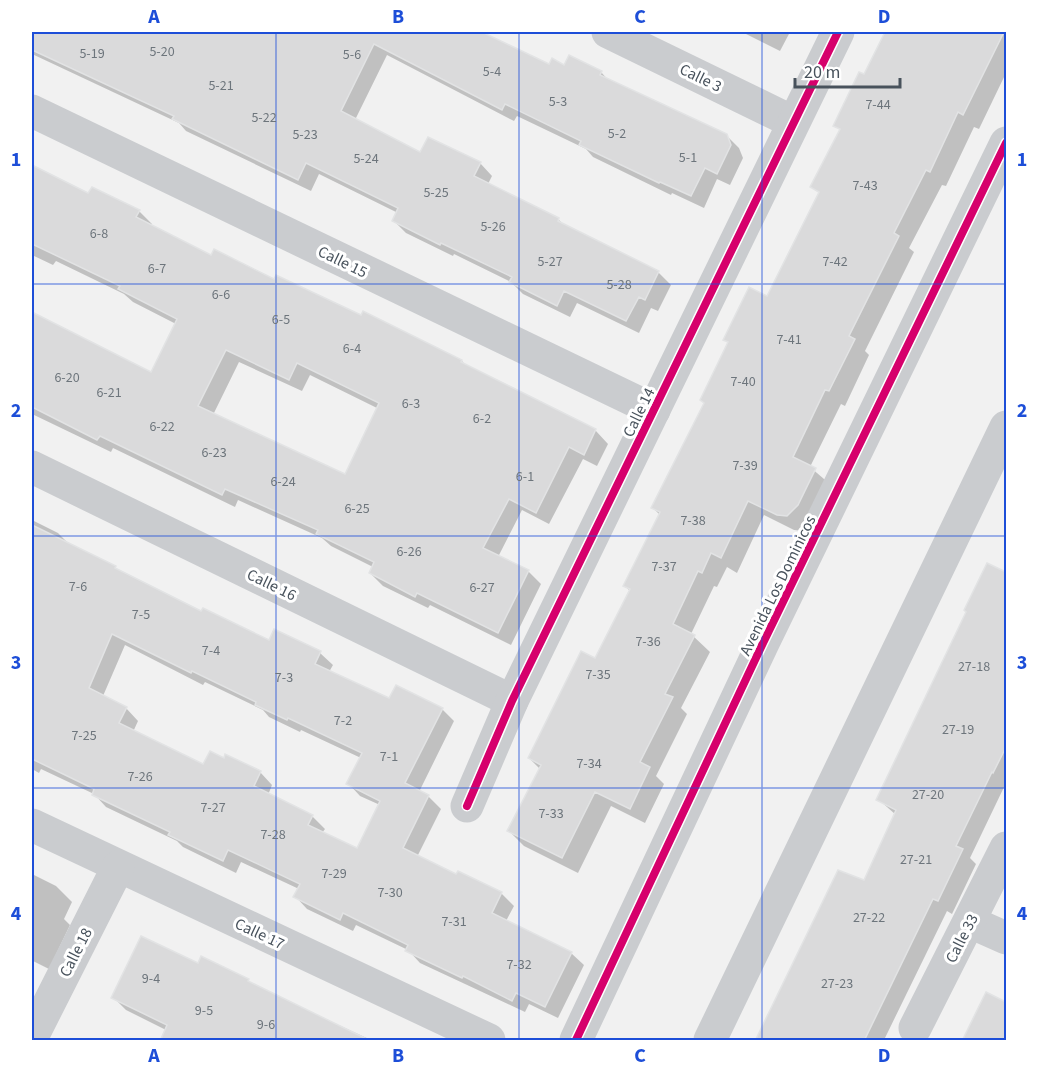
<svg xmlns="http://www.w3.org/2000/svg" width="1038" height="1072" font-family="'Source Sans 3',sans-serif">
<style>
.shadow{fill:#0003;fill-rule:evenodd}
.building{fill:#dadadb;stroke:#e2e3e4;stroke-width:1.5;fill-rule:evenodd}
.lines{fill:none;stroke-linecap:round;stroke-linejoin:round}
.street{stroke:#cacccf;stroke-width:33}
.cycleway-casing{stroke:#fff;stroke-width:11}
.cycleway{stroke:#d6006c;stroke-width:8}
.grid{fill:none;stroke:#1d4ed8;stroke-width:1.5;stroke-opacity:0.55}
.labels{text-anchor:middle;stroke-width:6;stroke-linejoin:round;paint-order:stroke}
.number-label{font-size:14px;fill:#6d757c}
.street-label{font-size:16px;fill:#48525c;stroke:#fff}
.neatline{fill:none;stroke:#1d4ed8;stroke-width:2}
.grid-label{font-size:20px;text-anchor:middle;font-weight:bold;fill:#1d4ed8}
</style>
<rect width="100%" height="100%" fill="#f1f1f1"/>
<g class="shadow">
<path d="M 32,32 L 479,32 L 550,66 L 601,72 L 609,81 L 726,135 L 739,148 L 743,158 L 730,185 L 717,179 L 704,208 L 672,193 L 671,195 L 593,157 L 586,149 L 517,116 L 514,121 L 387,55 L 355,120 L 421,154 L 480,163 L 492,176 L 488,184 L 558,219 L 566,227 L 658,272 L 671,285 L 658,311 L 651,308 L 639,333 L 577,303 L 570,317 L 523,294 L 511,282 L 454,254 L 453,256 L 406,233 L 394,221 L 398,213 L 319,174 L 311,191 L 186,131 L 179,123 L 32,54 Z"/>
<path d="M 742,32 L 790,32 L 780,51 Z"/>
<path d="M 886,32 L 1006,32 L 1006,73 L 979,129 L 974,127 L 946,186 L 942,185 L 909,248 L 914,252 L 865,351 L 869,355 L 845,406 L 841,404 L 810,467 L 831,485 L 803,531 L 794,530 L 764,515 L 737,573 L 727,567 L 717,587 L 714,586 L 691,634 L 710,652 L 681,708 L 687,714 L 656,776 L 664,784 L 645,823 L 611,806 L 578,873 L 524,846 L 509,831 L 540,769 L 529,758 L 596,660 L 630,591 L 625,586 L 660,515 L 653,508 L 705,404 L 729,344 L 725,340 L 768,298 L 820,194 L 812,187 L 841,131 L 835,126 L 864,75 Z"/>
<path d="M 32,167 L 89,195 L 139,211 L 152,224 L 150,226 L 212,257 L 362,317 L 364,313 L 462,361 L 467,367 L 596,431 L 608,444 L 597,466 L 583,459 L 549,524 L 522,510 L 498,557 L 528,571 L 541,584 L 511,645 L 430,605 L 428,608 L 383,586 L 370,573 L 373,567 L 331,546 L 322,538 L 238,500 L 235,507 L 113,448 L 111,452 L 32,414 L 32,322 L 151,374 L 176,324 L 133,302 L 124,294 L 56,261 L 53,265 L 32,255 ZM 239,362 L 302,391 L 310,375 L 379,409 L 345,476 L 213,415 Z"/>
<path d="M 32,520 L 58,533 L 71,546 L 202,613 L 269,642 L 275,631 L 320,653 L 333,665 L 329,672 L 390,700 L 442,709 L 454,721 L 419,792 L 428,796 L 441,809 L 417,857 L 457,876 L 501,893 L 514,906 L 506,921 L 571,953 L 584,965 L 558,1018 L 529,1004 L 525,1012 L 420,963 L 408,950 L 356,925 L 353,931 L 307,909 L 295,896 L 299,889 L 241,862 L 236,873 L 183,847 L 177,841 L 106,807 L 94,794 L 41,769 L 39,773 L 32,769 ZM 125,645 L 203,685 L 205,682 L 263,710 L 269,717 L 300,732 L 301,730 L 361,758 L 348,783 L 360,796 L 380,805 L 358,850 L 322,833 L 325,829 L 312,816 L 268,795 L 272,785 L 260,772 L 204,766 L 133,732 L 138,721 L 126,708 L 103,696 Z"/>
<path d="M 988,565 L 1006,574 L 1006,783 L 970,858 L 976,864 L 952,914 L 947,911 L 884,1040 L 756,1040 L 864,882 L 896,815 L 878,799 L 968,613 Z"/>
<path d="M 32,874 L 56,886 L 72,902 L 64,919 L 70,925 L 49,969 L 33,961 L 32,964 Z"/>
<path d="M 198,965 L 248,980 L 254,986 L 371,1040 L 161,1040 L 166,1030 L 126,1010 L 113,997 Z"/>
<path d="M 987,994 L 1006,1004 L 1006,1040 L 964,1040 Z"/>
</g>
<g class="building">
<path d="M 32,32 L 482,32 L 549,64 L 552,58 L 564,65 L 569,55 L 602,71 L 600,75 L 727,134 L 731,145 L 717,174 L 705,168 L 691,196 L 660,182 L 659,183 L 579,145 L 581,141 L 505,104 L 502,110 L 374,44 L 341,111 L 420,152 L 428,137 L 481,162 L 474,176 L 559,218 L 558,221 L 659,271 L 645,300 L 639,297 L 626,321 L 564,291 L 557,306 L 509,282 L 512,277 L 441,243 L 440,245 L 392,221 L 398,208 L 306,163 L 298,180 L 172,119 L 174,116 L 32,50 Z"/>
<path d="M 885,32 L 1004,32 L 963,115 L 958,112 L 930,172 L 926,170 L 894,233 L 899,236 L 849,336 L 855,339 L 829,391 L 825,390 L 793,457 L 816,468 L 798,505 L 787,516 L 777,515 L 748,501 L 721,558 L 711,553 L 702,573 L 698,571 L 673,624 L 695,635 L 665,694 L 673,697 L 640,762 L 650,767 L 630,809 L 595,792 L 562,858 L 507,831 L 541,765 L 528,758 L 581,651 L 595,658 L 630,589 L 623,586 L 660,512 L 651,508 L 704,403 L 700,400 L 728,342 L 723,340 L 749,287 L 767,296 L 819,192 L 810,187 L 840,129 L 833,126 L 859,72 L 864,74 Z"/>
<path d="M 32,165 L 88,193 L 92,187 L 140,210 L 136,217 L 211,255 L 214,249 L 274,279 L 276,275 L 361,315 L 363,311 L 462,360 L 461,362 L 596,429 L 584,455 L 569,447 L 536,513 L 509,499 L 483,548 L 529,570 L 498,633 L 417,593 L 415,597 L 369,573 L 374,562 L 316,534 L 318,530 L 225,489 L 222,495 L 100,436 L 97,440 L 32,407 L 32,312 L 151,372 L 177,319 L 118,289 L 120,286 L 32,244 ZM 226,350 L 289,380 L 297,363 L 379,403 L 345,474 L 198,406 Z"/>
<path d="M 32,525 L 116,566 L 115,568 L 201,611 L 203,608 L 269,640 L 274,629 L 321,651 L 315,664 L 389,698 L 396,685 L 443,708 L 405,783 L 429,795 L 403,848 L 456,874 L 458,871 L 502,892 L 492,913 L 572,952 L 545,1007 L 516,993 L 512,1001 L 463,976 L 462,978 L 405,951 L 408,945 L 343,913 L 340,920 L 293,897 L 300,884 L 228,850 L 223,861 L 168,835 L 170,832 L 92,795 L 94,789 L 32,759 ZM 112,634 L 191,673 L 192,671 L 256,702 L 255,705 L 287,720 L 288,718 L 362,753 L 346,784 L 380,801 L 357,848 L 308,825 L 313,815 L 254,786 L 261,771 L 225,754 L 224,758 L 210,751 L 203,764 L 119,723 L 127,707 L 89,688 Z"/>
<path d="M 987,563 L 1006,572 L 1006,747 L 993,773 L 992,772 L 956,846 L 963,849 L 938,901 L 933,899 L 864,1041 L 755,1041 L 838,870 L 864,880 L 896,810 L 876,800 L 966,612 L 964,610 Z"/>
<path d="M 141,936 L 198,963 L 201,956 L 249,979 L 248,981 L 371,1041 L 160,1041 L 167,1025 L 111,998 Z"/>
<path d="M 986,992 L 1006,1002 L 1006,1041 L 962,1041 Z"/>
</g>
<g class="lines">
<g class="street">
<path d="M 608,32 L 793,122"/>
<path d="M 32,111 L 654,410"/>
<path d="M 32,467 L 512,701"/>
<path d="M 467,806 L 512,701 L 838,32"/>
<path d="M 32,825 L 489,1040"/>
<path d="M 970,922 L 1006,938"/>
<path d="M 915,1028 L 1006,848"/>
<path d="M 32,1037 L 118,867"/>
<path d="M 576,1040 L 763,643 L 1006,143"/>
<path d="M 710,1040 L 1006,427"/>
</g>
<defs>
<g id="cycleway">
<path d="M 467,806 L 512,701 L 838,32"/>
<path d="M 576,1040 L 763,643 L 1006,143"/>
</g>
</defs>
<use href="#cycleway" class="cycleway-casing"/>
<use href="#cycleway" class="cycleway"/>
</g>
<path class="grid" d="M 276,32 L 276,1040M 519,32 L 519,1040M 762,32 L 762,1040M 32,284 L 1006,284M 32,536 L 1006,536M 32,788 L 1006,788"/>
<g class="labels">
<g class="number-label">
<text x="162" y="56">5-20</text>
<text x="92" y="58">5-19</text>
<text x="352" y="59">5-6</text>
<text x="492" y="76">5-4</text>
<text x="221" y="90">5-21</text>
<text x="558" y="106">5-3</text>
<text x="878" y="109">7-44</text>
<text x="264" y="122">5-22</text>
<text x="617" y="138">5-2</text>
<text x="305" y="139">5-23</text>
<text x="688" y="162">5-1</text>
<text x="366" y="163">5-24</text>
<text x="865" y="190">7-43</text>
<text x="436" y="197">5-25</text>
<text x="493" y="231">5-26</text>
<text x="99" y="238">6-8</text>
<text x="550" y="266">5-27</text>
<text x="835" y="266">7-42</text>
<text x="157" y="273">6-7</text>
<text x="619" y="289">5-28</text>
<text x="221" y="299">6-6</text>
<text x="281" y="324">6-5</text>
<text x="789" y="344">7-41</text>
<text x="352" y="353">6-4</text>
<text x="67" y="382">6-20</text>
<text x="743" y="386">7-40</text>
<text x="109" y="397">6-21</text>
<text x="411" y="408">6-3</text>
<text x="482" y="423">6-2</text>
<text x="162" y="431">6-22</text>
<text x="214" y="457">6-23</text>
<text x="745" y="470">7-39</text>
<text x="525" y="481">6-1</text>
<text x="283" y="486">6-24</text>
<text x="357" y="513">6-25</text>
<text x="693" y="525">7-38</text>
<text x="409" y="556">6-26</text>
<text x="664" y="571">7-37</text>
<text x="78" y="591">7-6</text>
<text x="482" y="592">6-27</text>
<text x="141" y="619">7-5</text>
<text x="648" y="646">7-36</text>
<text x="211" y="655">7-4</text>
<text x="974" y="671">27-18</text>
<text x="598" y="679">7-35</text>
<text x="284" y="682">7-3</text>
<text x="343" y="725">7-2</text>
<text x="958" y="734">27-19</text>
<text x="84" y="740">7-25</text>
<text x="389" y="761">7-1</text>
<text x="589" y="768">7-34</text>
<text x="140" y="781">7-26</text>
<text x="928" y="799">27-20</text>
<text x="213" y="812">7-27</text>
<text x="551" y="818">7-33</text>
<text x="273" y="839">7-28</text>
<text x="916" y="864">27-21</text>
<text x="334" y="878">7-29</text>
<text x="390" y="897">7-30</text>
<text x="869" y="922">27-22</text>
<text x="454" y="926">7-31</text>
<text x="519" y="969">7-32</text>
<text x="151" y="983">9-4</text>
<text x="837" y="988">27-23</text>
<text x="204" y="1015">9-5</text>
<text x="266" y="1029">9-6</text>
</g>
<g class="street-label">
<text transform="translate(701 77) rotate(26)" y="6">Calle 3</text>
<text transform="translate(343 261) rotate(26)" y="6">Calle 15</text>
<text transform="translate(638 412) rotate(-64)" y="6">Calle 14</text>
<text transform="translate(272 584) rotate(26)" y="6">Calle 16</text>
<text transform="translate(777 585) rotate(-64)" y="6">Avenida Los Dominicos</text>
<text transform="translate(260 933) rotate(25)" y="6">Calle 17</text>
<text transform="translate(961 938) rotate(-63)" y="6">Calle 33</text>
<text transform="translate(75 952) rotate(-63)" y="6">Calle 18</text>
</g>
</g>
<rect width="1038" height="1072" fill="none" stroke="#ffffff" stroke-width="66"/>
<path d="M795 78v9h105v-9" fill="none" stroke="#48525c" stroke-width="3"/>
<text x="804" y="78" font-size="18" fill="#48525c" stroke="#ffffff" stroke-width="4.5" paint-order="stroke">20 m</text>
<rect x="33" y="33" width="972" height="1006" class="neatline"/>
<g class="grid-label">
<text x="154" y="23">A</text>
<text x="398" y="23">B</text>
<text x="640" y="23">C</text>
<text x="884" y="23">D</text>
<text x="16" y="166">1</text>
<text x="1022" y="166">1</text>
<text x="16" y="417">2</text>
<text x="1022" y="417">2</text>
<text x="16" y="669">3</text>
<text x="1022" y="669">3</text>
<text x="16" y="920">4</text>
<text x="1022" y="920">4</text>
<text x="154" y="1062">A</text>
<text x="398" y="1062">B</text>
<text x="640" y="1062">C</text>
<text x="884" y="1062">D</text>
</g>
</svg>
